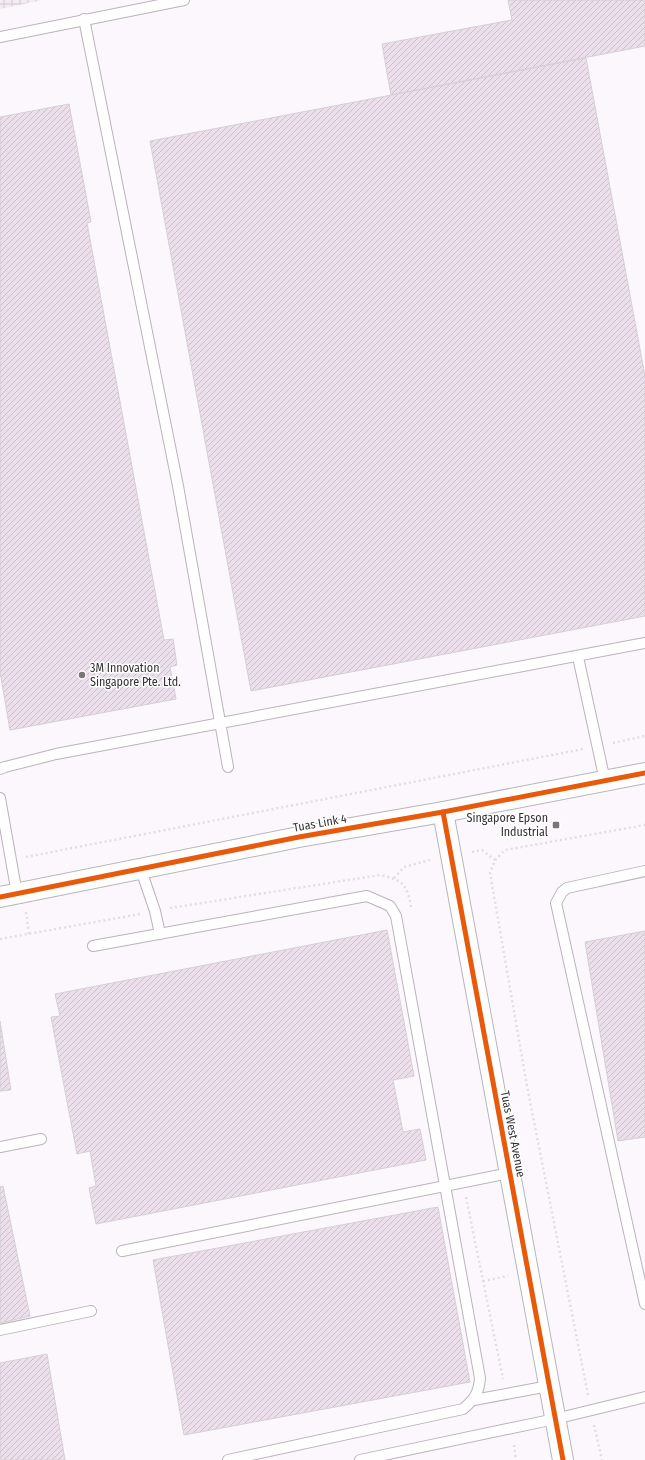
<svg xmlns="http://www.w3.org/2000/svg" width="645" height="1460" font-family="'Fira Sans Condensed',sans-serif">
<style>
.industrial{fill:url(#industrial-grid)}
.building{fill:url(#building-hatch);stroke:#d4d0d4}
.lines{fill:none;stroke-linecap:round;stroke-linejoin:round}
.service-casing{stroke:#b8b5b8;stroke-width:12}
.minor-casing{stroke:#b8b5b8;stroke-width:22}
.path{stroke:#e0dee0;stroke-width:2.5;stroke-dasharray:2 3;stroke-linecap:butt}
.service{stroke:#fffeff;stroke-width:10}
.minor{stroke:#fffeff;stroke-width:20}
.cycleway-casing{stroke:#fff;stroke-width:8}
.cycleway{stroke:#e8590c;stroke-width:5}
.poi-dot{fill:#7a767a;stroke:#fff;stroke-width:1.5}
.labels{text-anchor:middle;stroke-width:3;stroke-linejoin:round;paint-order:stroke}
.poi-label{font-size:12px;fill:#343134;stroke:#fff;text-anchor:start}
.street-label{font-size:12px;fill:#343134;stroke:#fff}
</style>
<defs>
<pattern id="industrial-grid" width="8" height="8" patternUnits="userSpaceOnUse"><rect width="8" height="8" fill="#f4eaf4"/><path d="M0 4h8M4 0v8" fill="none" stroke="#d2c9d2"/></pattern>
<pattern id="building-hatch" width="6" height="6" patternUnits="userSpaceOnUse"><rect width="6" height="6" fill="#ebdfeb"/><path d="M-1 1l2-2M0 6l6-6M5 7l2-2" fill="none" stroke="#cac0ca"/></pattern>
</defs>
<rect width="100%" height="100%" fill="#fcf7fc"/>
<path class="industrial" d="M 0,0 L 43,0 L 0,9 Z"/>
<g class="building">
<path d="M 508,0 L 645,0 L 645,46 L 391,95 L 382,44 L 512,20 Z"/>
<path d="M 586,58 L 645,376 L 645,616 L 251,691 L 150,141 Z"/>
<path d="M 69,104 L 91,222 L 87,223 L 164,640 L 173,639 L 177,665 L 170,667 L 176,699 L 10,730 L 0,672 L 0,117 Z"/>
<path d="M 387,930 L 414,1076 L 393,1080 L 403,1132 L 420,1129 L 426,1160 L 96,1224 L 89,1188 L 96,1186 L 90,1151 L 77,1154 L 51,1017 L 60,1016 L 55,994 Z"/>
<path d="M 645,931 L 645,1137 L 618,1141 L 585,942 Z"/>
<path d="M 0,1021 L 11,1090 L 0,1091 Z"/>
<path d="M 3,1186 L 30,1316 L 0,1323 L 0,1187 Z"/>
<path d="M 438,1207 L 470,1382 L 184,1435 L 153,1260 Z"/>
<path d="M 47,1354 L 65,1460 L 0,1460 L 0,1363 Z"/>
</g>
<g class="lines">
<defs>
<g id="service">
<path d="M 84,19 L 178,486 L 228,767"/>
<path d="M 0,37 L 184,0"/>
<path d="M 578,657 L 605,781"/>
<path d="M 0,769 L 5,767 L 56,754 L 645,643"/>
<path d="M 0,798 L 17,894"/>
<path d="M 141,870 L 155,911 L 160,934"/>
<path d="M 645,871 L 567,888 L 562,892 L 556,903 L 645,1304"/>
<path d="M 93,946 L 367,896 L 390,906 L 396,916 L 480,1378 C 479,1393 474,1400 463,1409 L 228,1460"/>
<path d="M 0,1147 L 41,1139"/>
<path d="M 122,1251 L 510,1173"/>
<path d="M 0,1330 L 91,1311"/>
<path d="M 474,1400 L 549,1386"/>
<path d="M 360,1460 L 555,1419 L 645,1397"/>
</g>
<g id="minor">
<path d="M 443,812 L 563,1460"/>
<path d="M 0,897 L 299,837 L 443,812 L 645,773"/>
</g>
</defs>
<use href="#service" class="service-casing"/>
<use href="#minor" class="minor-casing"/>
<g class="path">
<path d="M 613,743 L 645,736"/>
<path d="M 472,852 L 482,850 L 495,860"/>
<path d="M 26,857 L 583,749"/>
<path d="M 394,878 L 404,867 L 430,860"/>
<path d="M 170,908 L 380,875 C 403,880 407,884 411,907"/>
<path d="M 26,912 L 29,934"/>
<path d="M 0,939 L 140,914"/>
<path d="M 466,1197 L 503,1379"/>
<path d="M 483,1281 L 508,1276"/>
<path d="M 588,1395 L 527,1086 L 490,873 L 495,860 L 505,850 L 645,825"/>
<path d="M 594,1425 L 602,1460"/>
<path d="M 514,1445 L 516,1460"/>
</g>
<use href="#service" class="service"/>
<use href="#minor" class="minor"/>
<defs>
<g id="cycleway">
<path d="M 443,812 L 563,1460"/>
<path d="M 0,897 L 299,837 L 443,812 L 645,773"/>
</g>
</defs>
<use href="#cycleway" class="cycleway-casing"/>
<use href="#cycleway" class="cycleway"/>
</g>
<g class="poi-dot">
<circle cx="82" cy="675" r="4"/>
<rect x="552" y="821" width="8" height="8" rx="2"/>
</g>
<g class="labels">
<g class="poi-label">
<text x="90" y="672">3M Innovation<tspan x="90" dy="14">Singapore Pte. Ltd.</tspan></text>
<text x="548" y="822" text-anchor="end">Singapore Epson<tspan x="548" dy="14">Industrial</tspan></text>
</g>
<g class="street-label">
<text transform="translate(320 823) rotate(-10)" y="4">Tuas Link 4</text>
<text transform="translate(513 1134) rotate(79)" y="4">Tuas West Avenue</text>
</g>
</g>
</svg>
